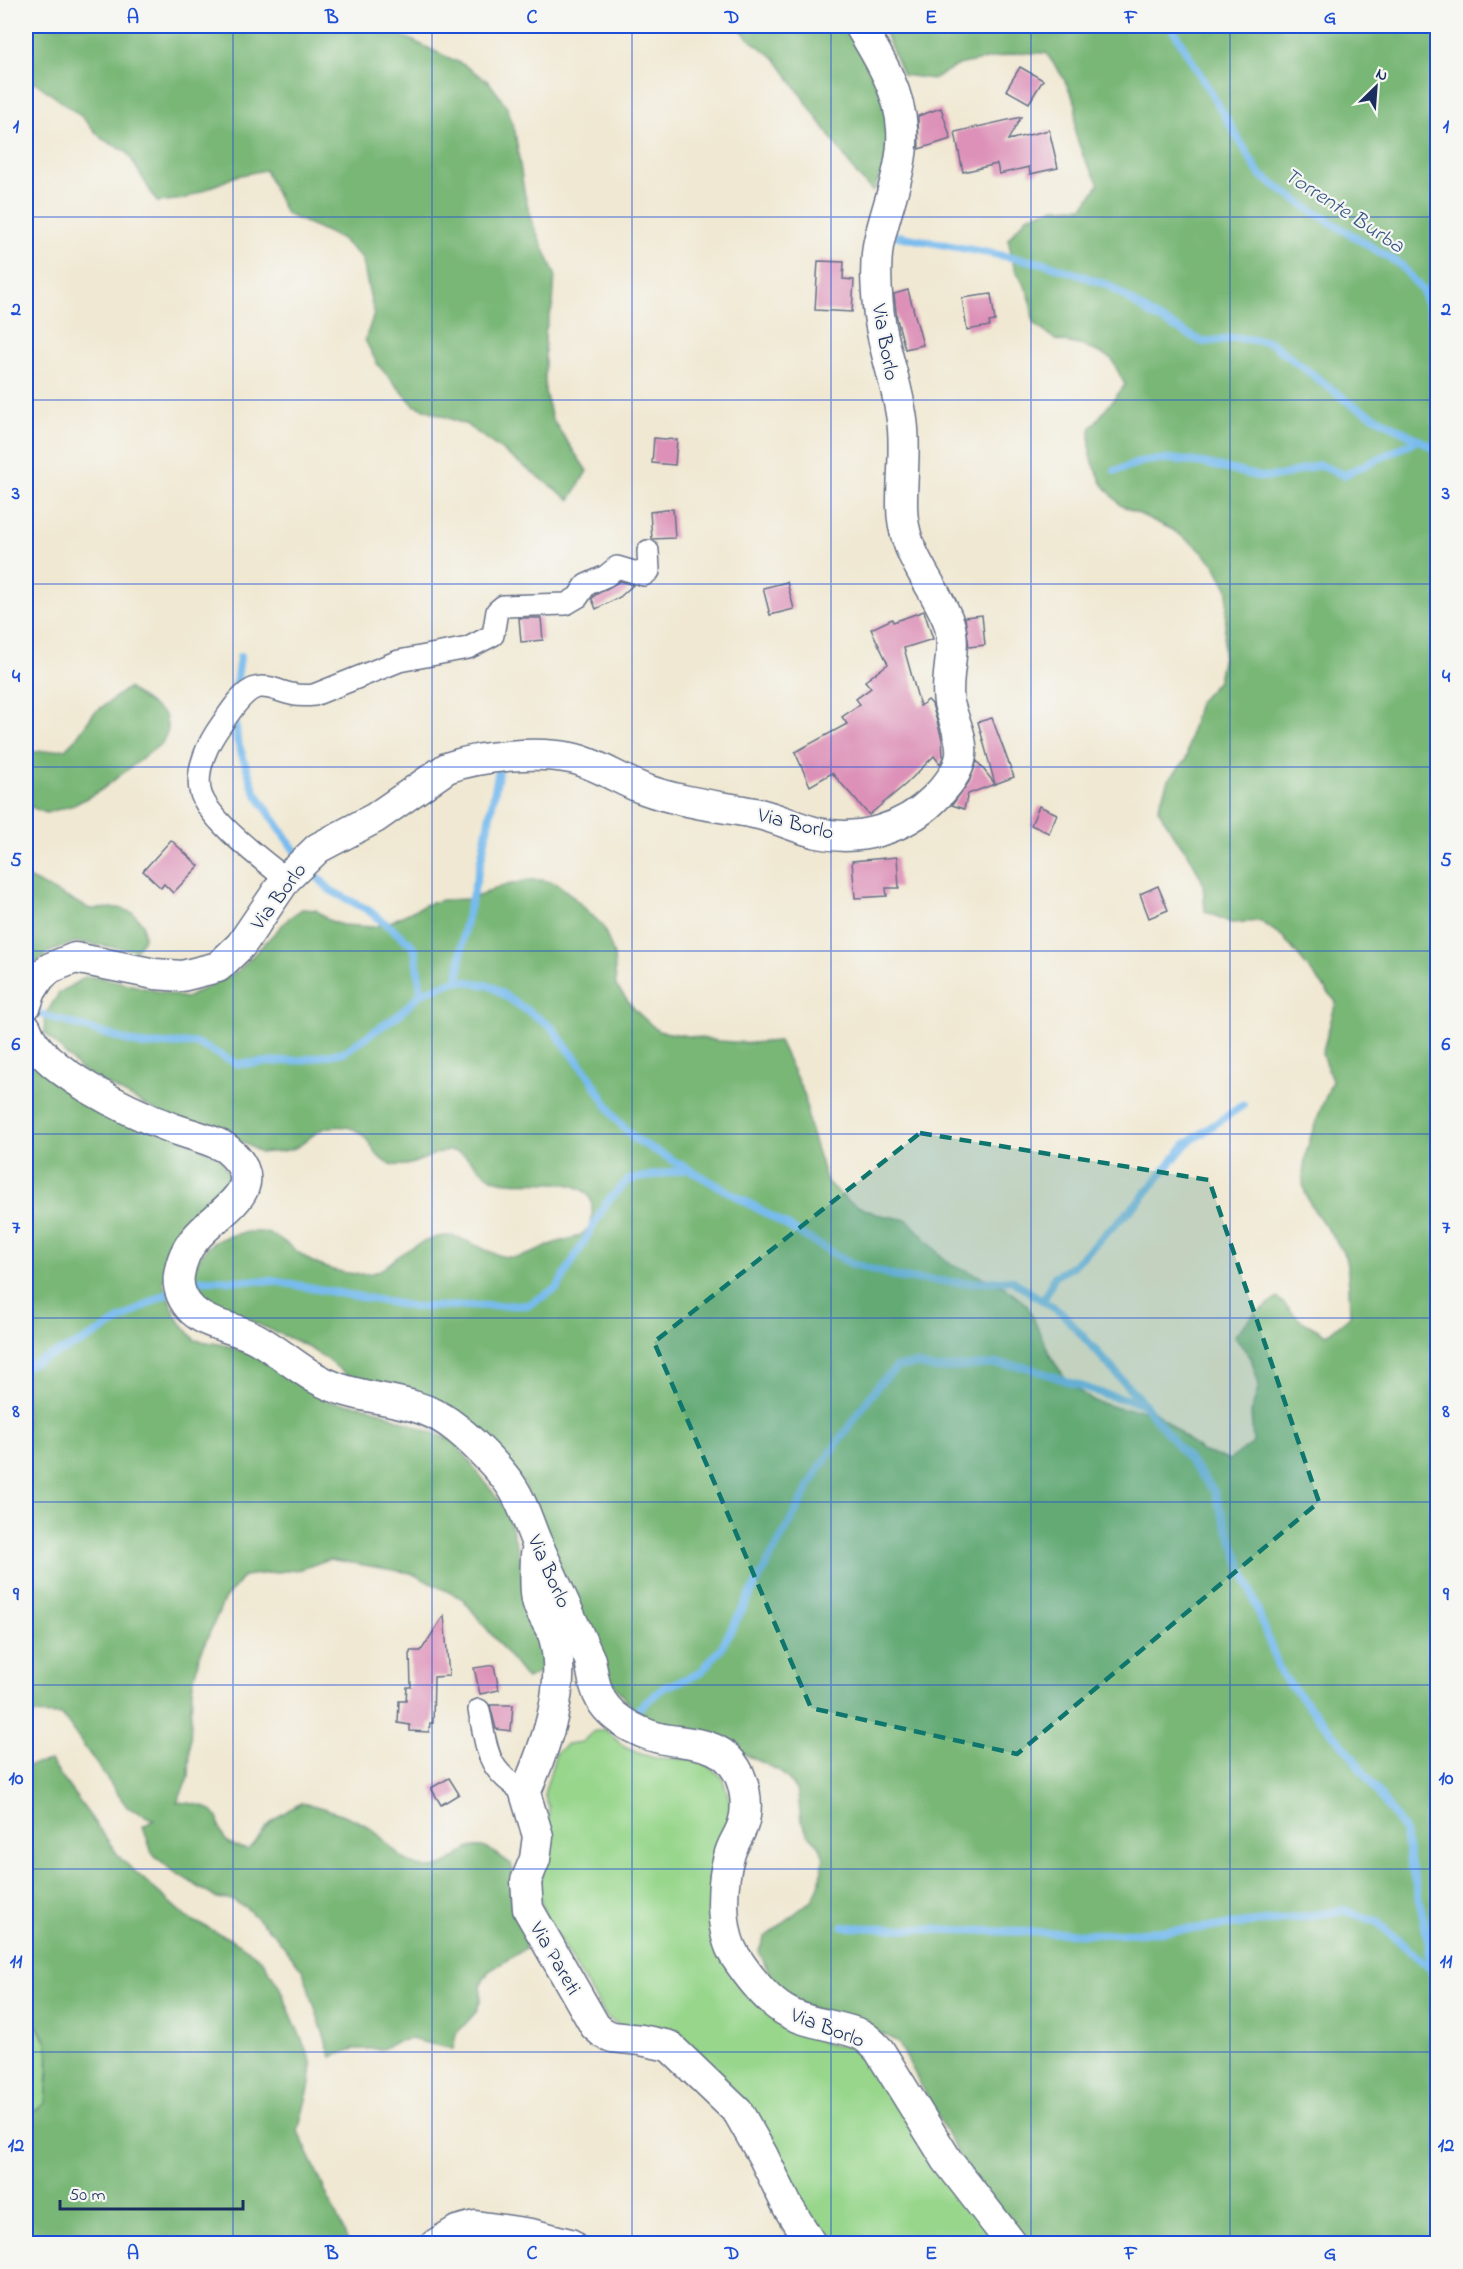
<svg xmlns="http://www.w3.org/2000/svg" width="1463" height="2269" font-family="'Indie Flower',sans-serif">
<style>
.green{fill:#97d68b;stroke:#598274;stroke-width:1.5}
.forest{fill:#79b777;stroke:#4a736a;stroke-width:1.5}
.lines{fill:none;stroke-linecap:round;stroke-linejoin:round}
.stream{stroke:#78bbee;stroke-width:8}
.building{fill:#dd91b8}
.street-casing{stroke:#667087;stroke-width:24}
.secondary-casing{stroke:#667087;stroke-width:33}
.street{stroke:#fff;stroke-width:21}
.secondary{stroke:#fff;stroke-width:30}
.marked{fill:#0f766e;fill-opacity:0.2;stroke:#0f766e;stroke-width:4.5;stroke-dasharray:12 8;stroke-linejoin:round}
.grid{fill:none;stroke:#1d4ed8;stroke-width:1.5;stroke-opacity:0.55}
.labels{text-anchor:middle;stroke-width:4.5;stroke-linejoin:round;paint-order:stroke}
.street-label{font-size:21px;fill:#1b2f5e;stroke:#f6f6f2}
.water-label{font-size:22px;font-style:italic;fill:#375989;stroke:#f6f6f2}
.neatline{fill:none;stroke:#1d4ed8;stroke-width:2}
.grid-label{font-size:20px;text-anchor:middle;font-weight:bold;fill:#1d4ed8}
</style>
<rect width="100%" height="100%" fill="#f6f6f2"/>
<filter id="ink" filterUnits="userSpaceOnUse"><feTurbulence type="fractalNoise" baseFrequency=".0167" numOctaves="2"/><feDisplacementMap in="SourceGraphic" scale="12" xChannelSelector="R" yChannelSelector="G"/><feConvolveMatrix kernelMatrix="1 2 1 2 8 2 1 2 1" color-interpolation-filters="sRGB"/></filter>
<filter id="wash" filterUnits="userSpaceOnUse"><feTurbulence type="fractalNoise" baseFrequency=".008" numOctaves="4" result="noise"/><feDisplacementMap in="SourceGraphic" scale="24" xChannelSelector="R" yChannelSelector="G"/><feGaussianBlur stdDeviation="1.35" result="paint"/><feColorMatrix in="noise" values="0 0 0 0 0 0 0 0 0 0 0 0 0 0 0 0 0 1.4 0 .05"/><feComposite in="paint" operator="in"/></filter>
<g filter="url(#wash)">
<rect width="100%" height="100%" fill="#f0e8d2"/>
<g class="green">
<path d="M 604,1729 L 626,1748 L 641,1754 L 655,1758 L 699,1759 L 722,1777 L 731,1804 L 715,1929 L 800,2033 L 830,2045 L 845,2046 L 873,2060 L 996,2243 L 838,2244 L 822,2235 L 812,2225 L 766,2136 L 620,2025 L 607,2018 L 544,1915 L 539,1889 L 546,1854 L 549,1807 L 544,1794 L 556,1753 L 567,1744 L 582,1742 L 593,1732 Z"/>
<path d="M 26,2019 L 34,2022 L 49,2046 L 46,2103 L 26,2117 Z"/>
</g>
<g class="forest">
<path d="M 26,26 L 372,26 L 409,39 L 464,65 L 489,82 L 506,105 L 515,132 L 524,191 L 531,220 L 555,274 L 553,304 L 545,332 L 545,391 L 552,419 L 587,471 L 570,500 L 467,425 L 414,405 L 378,365 L 365,340 L 374,314 L 362,258 L 340,238 L 286,214 L 265,170 L 236,176 L 184,199 L 157,202 L 127,152 L 102,139 L 82,117 L 36,83 L 26,85 Z"/>
<path d="M 737,26 L 846,26 L 871,67 L 889,117 L 884,168 L 873,192 L 858,176 L 775,58 L 751,41 Z"/>
<path d="M 882,26 L 1437,26 L 1437,2243 L 1025,2243 L 966,2169 L 898,2042 L 859,2022 L 802,2005 L 770,1976 L 759,1951 L 764,1938 L 813,1899 L 819,1886 L 824,1858 L 819,1845 L 808,1834 L 801,1821 L 798,1793 L 790,1781 L 780,1771 L 740,1752 L 652,1723 L 631,1706 L 604,1673 L 524,1483 L 350,1378 L 328,1360 L 303,1344 L 203,1300 L 188,1283 C 199,1256 204,1241 236,1234 C 275,1226 279,1240 309,1260 C 322,1268 342,1273 357,1274 C 382,1276 386,1264 404,1252 C 415,1245 434,1236 447,1236 C 466,1236 488,1255 507,1257 C 525,1259 540,1249 555,1243 C 563,1240 574,1239 581,1235 C 585,1232 588,1228 591,1225 C 592,1217 594,1207 590,1198 C 577,1172 518,1189 494,1179 C 480,1173 470,1153 453,1151 C 433,1149 417,1168 396,1165 C 365,1162 377,1122 331,1127 C 315,1128 306,1145 292,1149 C 282,1152 270,1152 260,1153 L 248,1145 L 223,1131 L 164,1115 L 81,1070 L 45,1033 L 44,1017 L 59,993 L 85,977 L 99,977 L 186,998 L 238,971 L 289,918 L 302,909 L 316,910 L 328,920 L 342,925 L 373,927 L 388,923 L 427,904 L 442,900 L 472,899 L 499,887 L 528,880 L 543,880 L 557,884 L 570,894 L 603,926 L 614,955 L 616,986 L 635,1010 L 658,1031 L 719,1041 L 750,1043 L 779,1041 L 805,1096 L 809,1125 L 827,1182 L 849,1202 L 876,1214 L 908,1220 L 947,1262 L 1003,1286 L 1027,1305 L 1052,1359 L 1069,1383 L 1093,1401 L 1122,1409 L 1153,1410 L 1201,1451 L 1229,1460 L 1253,1443 L 1251,1413 L 1259,1385 L 1251,1358 L 1234,1336 L 1254,1314 L 1278,1298 L 1300,1320 L 1327,1335 L 1350,1316 C 1349,1300 1350,1271 1345,1257 C 1335,1232 1304,1208 1303,1181 C 1303,1146 1320,1113 1332,1081 L 1322,1054 L 1336,1002 L 1283,937 L 1260,921 L 1231,923 L 1205,911 L 1203,883 L 1191,858 L 1173,834 L 1158,809 L 1168,780 L 1186,760 L 1191,731 L 1199,702 L 1218,681 L 1223,655 L 1228,590 L 1215,565 L 1196,546 L 1171,529 L 1120,505 L 1102,483 L 1090,456 L 1090,429 L 1125,385 L 1111,358 L 1084,346 L 1056,340 L 1034,324 L 1029,294 L 1014,267 L 1008,239 L 1027,217 L 1054,208 L 1083,207 L 1099,184 L 1084,158 L 1075,133 L 1076,104 L 1063,77 L 1046,53 L 1017,53 L 958,65 L 933,79 L 903,75 Z"/>
<path d="M 128,688 L 165,715 L 168,730 L 162,743 L 101,790 L 74,805 L 46,813 L 26,805 L 26,751 L 34,752 L 65,749 L 76,738 L 94,713 Z"/>
<path d="M 26,877 L 90,909 L 119,908 L 133,913 L 143,924 L 144,939 L 136,950 L 75,942 L 47,953 L 26,973 Z"/>
<path d="M 26,1054 L 221,1158 L 229,1175 L 215,1199 L 179,1227 L 163,1282 L 176,1317 L 195,1340 L 224,1345 L 252,1354 L 326,1401 L 366,1406 L 455,1442 L 507,1511 L 520,1557 L 525,1606 L 545,1649 L 541,1672 L 527,1679 L 463,1599 L 411,1573 L 329,1559 L 302,1569 L 244,1576 L 224,1600 L 199,1657 L 192,1688 L 189,1776 L 177,1802 C 187,1803 200,1803 209,1809 C 229,1822 207,1841 248,1850 C 258,1842 258,1837 266,1828 C 275,1817 289,1810 301,1803 C 318,1805 356,1818 370,1828 C 388,1840 399,1862 421,1867 C 453,1875 463,1837 488,1849 C 496,1853 504,1859 511,1864 L 515,1878 L 511,1893 L 512,1907 L 526,1935 L 525,1949 L 489,1971 L 481,1984 L 481,1999 L 476,2012 L 456,2034 L 453,2049 L 410,2039 L 395,2042 L 383,2049 L 353,2049 L 331,2057 L 303,1971 L 276,1936 L 245,1907 L 232,1900 L 216,1898 L 170,1869 L 152,1853 L 143,1826 L 154,1820 L 127,1807 L 62,1715 L 26,1714 L 26,1662 L 31,1637 L 26,1632 Z"/>
<path d="M 50,1761 L 121,1859 L 186,1917 L 240,1944 L 263,1961 L 279,1986 L 312,2064 L 310,2084 L 298,2131 L 349,2243 L 26,2243 L 26,2117 L 46,2103 C 48,2076 58,2031 26,2019 L 26,1766 Z"/>
</g>
<g class="lines">
<g class="stream">
<path d="M 1171,26 L 1260,175 L 1309,209 L 1401,265 L 1422,290 L 1438,333"/>
<path d="M 898,236 L 1047,264 L 1108,285 L 1150,314 L 1203,342 L 1237,338 L 1270,342 L 1351,404 L 1438,450"/>
<path d="M 1115,471 L 1144,461 L 1171,459 L 1203,463 L 1261,477 L 1280,476 L 1319,465 L 1344,475 L 1418,440"/>
<path d="M 234,700 L 240,657"/>
<path d="M 235,715 L 237,740 L 255,792 L 299,857"/>
<path d="M 307,866 L 330,890 L 368,910 L 410,943 L 415,950 L 421,993"/>
<path d="M 458,980 L 464,929 L 480,865 L 500,765"/>
<path d="M 30,1011 L 142,1045 L 196,1043 L 238,1064 L 303,1060 L 344,1052 L 400,1014 L 421,993 L 458,980 L 491,986 L 551,1027 L 590,1077 L 615,1118 L 635,1139 L 750,1204 L 850,1263 L 902,1278 L 968,1283 L 1012,1280 L 1043,1301 L 1063,1314 L 1143,1403 L 1214,1491 L 1281,1674 L 1349,1752 L 1403,1828 L 1428,1940 L 1431,1969 L 1438,1980"/>
<path d="M 185,1286 L 202,1280 L 274,1281 L 415,1307 L 528,1305 L 557,1288 L 607,1202 L 628,1180 L 688,1169"/>
<path d="M 1043,1301 L 1055,1276 L 1072,1267 L 1140,1200 L 1186,1144 L 1243,1105"/>
<path d="M 26,1366 L 80,1343 L 160,1297 L 174,1291"/>
<path d="M 631,1715 L 663,1688 L 700,1673 L 721,1648 L 819,1469 L 879,1384 L 897,1367 L 916,1364 L 935,1369 L 995,1364 L 1026,1367 L 1104,1394 L 1143,1403"/>
<path d="M 843,1927 L 1103,1934 L 1183,1930 L 1304,1917 L 1344,1910 L 1377,1922 L 1431,1969"/>
</g>
</g>
<g id="blocks">
<g class="building">
<path d="M 1020,67 L 1043,80 L 1029,103 L 1006,90 Z"/>
<path d="M 941,108 L 951,139 L 919,149 L 918,116 Z"/>
<path d="M 1021,117 L 1008,140 L 1049,130 L 1058,168 L 1030,174 L 1029,167 L 999,174 L 997,164 L 963,172 L 955,132 Z"/>
<path d="M 818,261 L 844,262 L 843,279 L 854,280 L 852,312 L 815,310 Z"/>
<path d="M 908,290 L 923,345 L 905,349 L 897,319 L 894,294 Z"/>
<path d="M 991,294 L 995,321 L 989,322 L 990,326 L 967,330 L 962,298 Z"/>
<path d="M 654,438 L 677,440 L 675,465 L 652,463 Z"/>
<path d="M 673,509 L 675,538 L 652,539 L 650,512 Z"/>
<path d="M 620,581 L 633,585 L 620,597 L 596,609 L 592,599 L 595,595 Z"/>
<path d="M 787,582 L 794,609 L 770,615 L 763,588 Z"/>
<path d="M 924,611 L 933,639 L 904,648 L 920,706 L 928,700 L 932,704 L 942,739 L 943,757 L 940,764 L 934,756 L 906,784 L 869,815 L 832,773 L 810,786 L 795,752 L 847,724 L 842,717 L 860,704 L 856,699 L 871,688 L 865,681 L 888,664 L 871,629 L 892,619 L 893,622 Z"/>
<path d="M 982,615 L 985,645 L 969,647 L 965,617 Z"/>
<path d="M 519,618 L 541,618 L 543,640 L 521,642 Z"/>
<path d="M 992,718 L 1014,777 L 995,784 L 978,722 Z"/>
<path d="M 977,761 L 995,784 L 968,794 L 964,809 L 952,805 L 969,782 Z"/>
<path d="M 1039,806 L 1057,814 L 1049,833 L 1031,825 Z"/>
<path d="M 171,840 L 199,866 L 173,893 L 164,884 L 161,888 L 143,871 Z"/>
<path d="M 897,857 L 899,888 L 886,888 L 887,896 L 855,898 L 852,861 Z"/>
<path d="M 1158,886 L 1168,910 L 1149,918 L 1140,894 Z"/>
<path d="M 444,1615 L 449,1676 L 434,1677 L 433,1723 L 430,1723 L 429,1732 L 410,1731 L 410,1725 L 398,1723 L 399,1701 L 406,1701 L 407,1687 L 411,1687 L 410,1651 L 421,1651 Z"/>
<path d="M 494,1665 L 499,1690 L 480,1694 L 474,1668 Z"/>
<path d="M 490,1705 L 513,1705 L 511,1731 L 496,1729 Z"/>
<path d="M 449,1778 L 459,1794 L 441,1805 L 431,1788 Z"/>
</g>
</g>
</g>
<g filter="url(#ink)">
<use href="#blocks" fill-opacity="0" stroke="#667087" stroke-width="1.5"/>
<g class="lines">
<defs>
<g id="street">
<path d="M 286,879 C 264,861 205,818 200,790 C 196,768 208,743 221,725 C 229,714 241,693 255,688 C 267,684 280,692 291,694 C 299,696 306,696 314,695 L 399,661 L 468,648 L 493,635 L 497,611 L 503,606 L 566,604 L 578,597 L 586,585 L 606,576 L 617,567 L 644,575 L 649,571 L 648,551"/>
<path d="M 479,1710 C 488,1752 485,1768 525,1793"/>
</g>
<g id="secondary">
<path d="M 26,1005 L 31,991 L 40,977 L 50,968 L 75,958 L 155,974 L 182,976 L 218,967 L 241,945 L 286,879 L 318,848 L 375,818 L 447,768 C 479,756 537,751 571,758 C 593,762 622,781 644,789 C 679,802 718,806 754,813 C 776,817 796,828 818,833 C 859,842 904,829 934,799 C 946,787 959,772 961,755 C 963,737 953,720 949,703 C 944,675 959,645 947,618 C 929,576 901,552 902,502 C 902,478 905,453 903,429 C 900,388 881,347 878,306 C 876,286 875,265 878,246 C 885,209 905,167 902,129 C 900,91 879,58 860,26"/>
<path d="M 26,1028 C 39,1070 132,1113 172,1128 C 187,1134 216,1140 228,1150 C 273,1189 219,1209 195,1239 C 186,1249 181,1262 179,1275 C 177,1288 183,1302 193,1311 C 211,1327 236,1327 257,1339 C 290,1358 308,1380 347,1391 C 381,1401 418,1401 448,1422 C 468,1436 502,1470 514,1490 C 524,1506 529,1525 536,1541 C 554,1581 572,1621 590,1660 C 593,1674 594,1688 601,1700 C 614,1722 646,1737 670,1740 C 692,1743 717,1744 732,1763 C 745,1779 749,1805 743,1824 C 740,1834 733,1843 730,1853 C 721,1882 719,1930 735,1956 C 747,1974 765,1999 784,2010 C 808,2025 837,2024 862,2035 C 869,2039 874,2045 879,2050 L 947,2160 L 1012,2244"/>
<path d="M 536,1554 C 536,1568 534,1585 537,1600 C 539,1612 550,1624 554,1637 C 568,1687 545,1748 525,1793 L 538,1836 L 535,1859 L 526,1881 L 528,1909 L 595,2026 L 603,2033 L 612,2037 L 641,2040 L 669,2046 L 738,2112 L 763,2156 L 788,2207 L 811,2244"/>
<path d="M 436,2244 L 457,2231 L 475,2226 L 531,2234 L 570,2244"/>
</g>
</defs>
<use href="#street" class="street-casing"/>
<use href="#secondary" class="secondary-casing"/>
<use href="#street" class="street"/>
<use href="#secondary" class="secondary"/>
</g>
</g>
<path class="marked" d="M 920,1133 L 1209,1180 L 1319,1502 L 1017,1754 L 811,1708 L 654,1342 Z"/>
<path class="grid" d="M 233,26 L 233,2244M 432,26 L 432,2244M 632,26 L 632,2244M 831,26 L 831,2244M 1031,26 L 1031,2244M 1230,26 L 1230,2244M 26,217 L 1438,217M 26,400 L 1438,400M 26,584 L 1438,584M 26,767 L 1438,767M 26,951 L 1438,951M 26,1134 L 1438,1134M 26,1318 L 1438,1318M 26,1502 L 1438,1502M 26,1685 L 1438,1685M 26,1869 L 1438,1869M 26,2052 L 1438,2052"/>
<g class="labels">
<g class="street-label">
<text transform="translate(886 342) rotate(80)" y="7">Via Borlo</text>
<text transform="translate(796 823) rotate(14)" y="7">Via Borlo</text>
<text transform="translate(278 896) rotate(-53)" y="7">Via Borlo</text>
<text transform="translate(550 1571) rotate(66)" y="7">Via Borlo</text>
<text transform="translate(556 1958) rotate(60)" y="7">Via Pareti</text>
<text transform="translate(828 2027) rotate(21)" y="7">Via Borlo</text>
</g>
<g class="water-label">
<text transform="translate(1345 209) rotate(33)" y="8">Torrente Burba</text>
</g>
</g>
<rect width="1463" height="2269" fill="none" stroke="#f6f6f2" stroke-width="66"/>
<g transform="translate(1376 87) rotate(25)" stroke="#f6f6f2" stroke-width="4.5" paint-order="stroke">
<path d="M0-4.5L10 22L0 15L-10 22Z" fill="#1b2f5e"/>
<text y="-9" font-size="16" font-weight="bold" text-anchor="middle" fill="#1b2f5e">N</text>
</g>
<path d="M60 2200v9h183v-9" fill="none" stroke="#1b2f5e" stroke-width="3"/>
<text x="69" y="2200" font-size="18" fill="#1b2f5e" stroke="#f6f6f2" stroke-width="4.5" paint-order="stroke">50 m</text>
<rect x="33" y="33" width="1397" height="2203" class="neatline"/>
<g class="grid-label">
<text x="133" y="23">A</text>
<text x="332" y="23">B</text>
<text x="532" y="23">C</text>
<text x="732" y="23">D</text>
<text x="931" y="23">E</text>
<text x="1131" y="23">F</text>
<text x="1330" y="23">G</text>
<text x="16" y="132">1</text>
<text x="1446" y="132">1</text>
<text x="16" y="315">2</text>
<text x="1446" y="315">2</text>
<text x="16" y="499">3</text>
<text x="1446" y="499">3</text>
<text x="16" y="682">4</text>
<text x="1446" y="682">4</text>
<text x="16" y="866">5</text>
<text x="1446" y="866">5</text>
<text x="16" y="1050">6</text>
<text x="1446" y="1050">6</text>
<text x="16" y="1233">7</text>
<text x="1446" y="1233">7</text>
<text x="16" y="1417">8</text>
<text x="1446" y="1417">8</text>
<text x="16" y="1600">9</text>
<text x="1446" y="1600">9</text>
<text x="16" y="1784">10</text>
<text x="1446" y="1784">10</text>
<text x="16" y="1967">11</text>
<text x="1446" y="1967">11</text>
<text x="16" y="2151">12</text>
<text x="1446" y="2151">12</text>
<text x="133" y="2259">A</text>
<text x="332" y="2259">B</text>
<text x="532" y="2259">C</text>
<text x="732" y="2259">D</text>
<text x="931" y="2259">E</text>
<text x="1131" y="2259">F</text>
<text x="1330" y="2259">G</text>
</g>
</svg>
